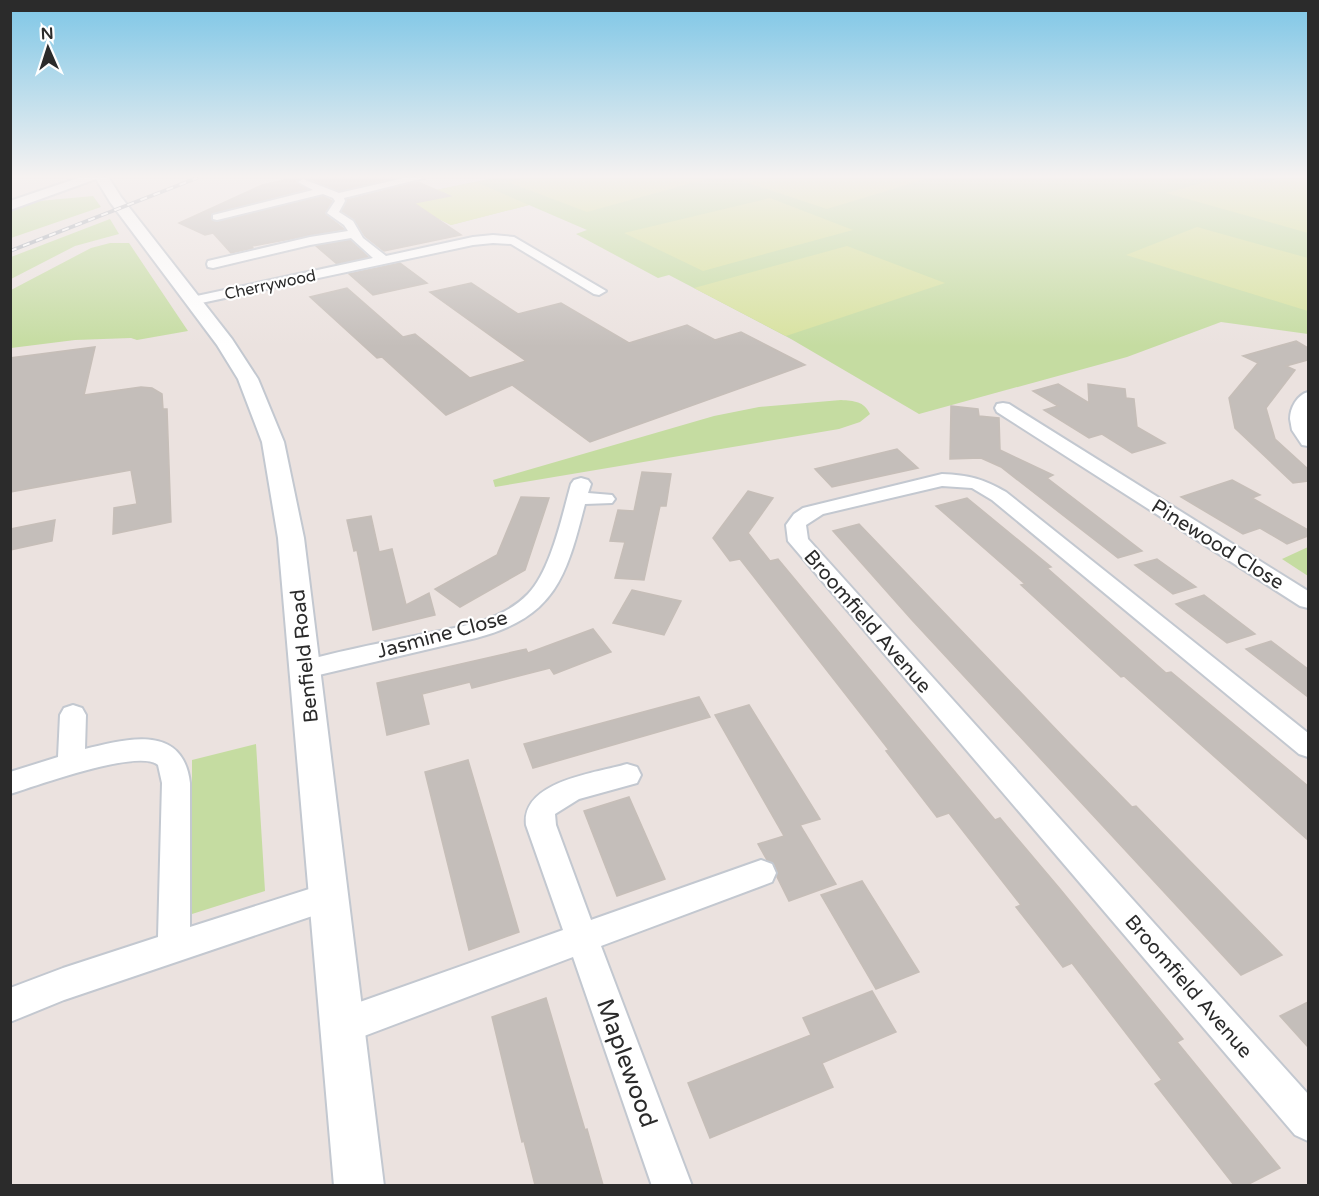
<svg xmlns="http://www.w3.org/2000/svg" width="1319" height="1196" font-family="'Varela Round',sans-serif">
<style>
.green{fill:#c5dca1}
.pitch{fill:#d7e29e}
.building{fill:#c4beba;stroke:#c6beb8;stroke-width:1.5}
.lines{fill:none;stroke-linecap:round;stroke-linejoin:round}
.minor-casing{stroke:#c3c8d0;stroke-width:4}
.tertiary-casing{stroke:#c3c8d0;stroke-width:4}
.minor{fill:#fff;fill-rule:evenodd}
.tertiary{fill:#fff;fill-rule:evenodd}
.rail-casing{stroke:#a2a9b3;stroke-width:4}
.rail{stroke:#fff;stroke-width:2;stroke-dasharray:7;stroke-linecap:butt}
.labels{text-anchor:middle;stroke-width:4.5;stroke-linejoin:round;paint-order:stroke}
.far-street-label{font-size:16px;fill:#2b2b2b;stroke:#fff}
.street-label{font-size:20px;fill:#2b2b2b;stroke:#fff}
.near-street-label{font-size:24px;fill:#2b2b2b;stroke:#fff}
</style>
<rect width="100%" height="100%" fill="#ebe2df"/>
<g class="green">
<path d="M 493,178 L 1308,178 L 1308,334 L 1221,322 L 1127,357 L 919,414 L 791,339 L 669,275 L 658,278 L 576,234 L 587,230 L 529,205 L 451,225 L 397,198 Z"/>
<path d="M 93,196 L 101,207 L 11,238 L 11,210 L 39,201 Z"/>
<path d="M 110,219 L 119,234 L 75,246 L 11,279 L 11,257 Z"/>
<path d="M 110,243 L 129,243 L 188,331 L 137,340 L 131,338 L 75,340 L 11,348 L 11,290 L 91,248 Z"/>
<path d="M 841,400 C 854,401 864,401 870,414 L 860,422 L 839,429 L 495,487 L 493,480 L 714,416 L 759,407 Z"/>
<path d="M 1308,547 L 1308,576 L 1282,559 Z"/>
<path d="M 256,744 L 265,891 L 192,914 L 192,760 Z"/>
</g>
<g class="pitch">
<path d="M 527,178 L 710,178 L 587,212 L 508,182 Z"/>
<path d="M 746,178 L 929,178 L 827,209 L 739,180 Z"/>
<path d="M 1219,178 L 1249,178 L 1266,183 L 1279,178 L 1308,178 L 1308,233 L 1166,193 Z"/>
<path d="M 476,182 L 529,205 L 451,225 L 397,198 Z"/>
<path d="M 770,198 L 853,230 L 703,271 L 624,233 Z"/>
<path d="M 1197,227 L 1308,258 L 1308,311 L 1126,255 Z"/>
<path d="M 847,246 L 945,283 L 786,336 L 694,288 Z"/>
</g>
<g class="building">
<path d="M 293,178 L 300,178 L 296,183 L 307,189 L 212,213 L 211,220 L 218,222 L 323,196 L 332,201 L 325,212 L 326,215 L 344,229 L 252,246 L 253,248 L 231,253 L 213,233 L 205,235 L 179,223 L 262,185 Z"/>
<path d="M 307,178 L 393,178 L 339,191 Z"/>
<path d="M 418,182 L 450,196 L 414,203 L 461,235 L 384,251 L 365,236 L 354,219 L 342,211 L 347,200 Z"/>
<path d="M 350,240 L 368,257 L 337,264 L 316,246 Z"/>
<path d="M 400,263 L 427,283 L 373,295 L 349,274 Z"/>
<path d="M 471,283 L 518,314 L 561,303 L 629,343 L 687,325 L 715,340 L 741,332 L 805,365 L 590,442 L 512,385 L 446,415 L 382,357 L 377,358 L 310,297 L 347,288 L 403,337 L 415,334 L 470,378 L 526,361 L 430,292 Z"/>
<path d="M 1296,341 L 1308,348 L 1308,360 L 1286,366 L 1295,370 L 1266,408 L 1275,439 L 1308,469 L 1308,481 L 1293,483 L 1235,428 L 1229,398 L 1258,363 L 1243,356 Z"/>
<path d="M 95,347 L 84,395 L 141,387 L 152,388 L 162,394 L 163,409 L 167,409 L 171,522 L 113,534 L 114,508 L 137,504 L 131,470 L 10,492 L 10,358 Z"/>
<path d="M 1058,384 L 1089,403 L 1088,384 L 1125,389 L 1126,398 L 1134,399 L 1137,427 L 1165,443 L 1132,453 L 1102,434 L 1089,438 L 1044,410 L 1058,406 L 1033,391 Z"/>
<path d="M 951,406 L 978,409 L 979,416 L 999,418 L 1000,450 L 1053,475 L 1047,478 L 1142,551 L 1118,558 L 1001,467 L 981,458 L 950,459 Z"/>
<path d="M 897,449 L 918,468 L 832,487 L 815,469 Z"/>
<path d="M 642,472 L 671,474 L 666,506 L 660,506 L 644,580 L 615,578 L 625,542 L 610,541 L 618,510 L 634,511 Z"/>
<path d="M 1232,480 L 1260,495 L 1252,498 L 1308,530 L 1308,536 L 1287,544 L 1260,528 L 1243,534 L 1181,497 Z"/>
<path d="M 748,491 L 773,498 L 748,533 L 770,561 L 778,559 L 995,820 L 1000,818 L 1060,889 L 1183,1039 L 1177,1042 L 1280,1168 L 1247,1185 L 1234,1185 L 1155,1084 L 1162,1080 L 1072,963 L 1063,967 L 1016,907 L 1021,905 L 949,813 L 937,817 L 886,751 L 889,750 L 740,559 L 730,561 L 713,538 Z"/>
<path d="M 521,497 L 549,498 L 525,570 L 460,607 L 435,589 L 497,555 Z"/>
<path d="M 967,498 L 1051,567 L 1047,568 L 1166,673 L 1171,672 L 1308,786 L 1308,840 L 1124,676 L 1121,677 L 1021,585 L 1025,584 L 936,506 Z"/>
<path d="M 371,516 L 379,552 L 392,549 L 406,605 L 429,593 L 435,615 L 373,630 L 357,550 L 354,551 L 347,520 Z"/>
<path d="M 55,520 L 52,541 L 10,550 L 10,529 Z"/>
<path d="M 859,524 L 1070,744 L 1132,807 L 1136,806 L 1282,955 L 1241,975 L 912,620 L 833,531 Z"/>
<path d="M 1157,559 L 1196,587 L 1173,594 L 1135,565 Z"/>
<path d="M 632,590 L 681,601 L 664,635 L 613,623 Z"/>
<path d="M 1204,595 L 1255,634 L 1227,643 L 1176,604 Z"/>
<path d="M 593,629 L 611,652 L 554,674 L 550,668 L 472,688 L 470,682 L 422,694 L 429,724 L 387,735 L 377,683 L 526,649 L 528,653 Z"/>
<path d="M 1271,641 L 1308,669 L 1308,697 L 1246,649 Z"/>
<path d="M 699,697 L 710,717 L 533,768 L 524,744 Z"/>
<path d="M 749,705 L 820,819 L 800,825 L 836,884 L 789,901 L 777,877 L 778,872 L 774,863 L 767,860 L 758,844 L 784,836 L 715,715 Z"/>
<path d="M 468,760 L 519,932 L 469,950 L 425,772 Z"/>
<path d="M 629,797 L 665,879 L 617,896 L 584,811 Z"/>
<path d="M 862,881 L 919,972 L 876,989 L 821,895 Z"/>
<path d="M 872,991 L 896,1032 L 822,1063 L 833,1087 L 710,1138 L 688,1083 L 811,1035 L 803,1018 Z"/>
<path d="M 546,998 L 585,1130 L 587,1129 L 603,1185 L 535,1185 L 524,1141 L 522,1142 L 492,1017 Z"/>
<path d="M 1308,1002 L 1308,1047 L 1280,1016 Z"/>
</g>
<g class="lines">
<defs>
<g id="minor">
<path d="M 404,178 L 424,178 L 344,198 L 345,201 L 339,212 L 353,221 L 363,238 L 386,256 L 473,237 L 493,235 L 514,237 L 606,291 L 599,295 L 594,294 L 511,244 L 493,243 L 473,245 L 192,305 L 185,301 L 192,297 L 373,258 L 351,238 L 310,245 L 213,268 L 208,267 L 207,264 L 208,261 L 310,237 L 348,231 L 344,225 L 327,213 L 335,201 L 333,198 L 323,194 L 217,220 L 213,219 L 213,215 L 313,190 L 298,182 L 303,179 L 339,193 Z"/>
<path d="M 1308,392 L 1308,446 L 1302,445 L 1292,430 L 1290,419 C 1290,408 1297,395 1308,392 Z"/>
<path d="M 1003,403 L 1009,404 L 1308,591 L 1308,608 L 1300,606 L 997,412 L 995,408 L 997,404 Z"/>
<path d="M 942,474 C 969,475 983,479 1006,492 L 1308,733 L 1308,757 L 1299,754 L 992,500 L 972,488 L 942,486 L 823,514 L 806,525 L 808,539 L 1308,1094 L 1308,1141 L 1295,1135 L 788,541 L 786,525 L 794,514 L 803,508 Z"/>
<path d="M 581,478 L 588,480 L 591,484 L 588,493 L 612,495 L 615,499 L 612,503 L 585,504 C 566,578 555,617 476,638 L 306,678 L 297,675 L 294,669 L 297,663 C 334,652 372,645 409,637 C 449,628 498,625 528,594 C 551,570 562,516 571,484 L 574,480 Z"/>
<path d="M 73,705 L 82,708 L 86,715 L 85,749 C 126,739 183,723 190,783 L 190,927 L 328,883 L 339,887 L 344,897 L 339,907 L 64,1000 L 10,1022 L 10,988 L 63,968 L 158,937 L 162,783 L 158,765 C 139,748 36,786 10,794 L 10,772 L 58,757 L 60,715 L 64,708 Z"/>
<path d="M 627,764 L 637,767 L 641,775 L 637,783 L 579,799 L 555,814 L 556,825 L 591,920 L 761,860 L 772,864 L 776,873 L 772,882 L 601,946 L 692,1186 L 652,1186 L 573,957 L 343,1044 L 331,1038 L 325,1026 L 331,1014 L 343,1008 L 563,930 L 526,825 C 521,781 596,773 627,764 Z"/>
</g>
<path id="tertiary" d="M 78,178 L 109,178 L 121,197 L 232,339 L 258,379 L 284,442 L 304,538 L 384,1186 L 334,1186 L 278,538 L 262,442 L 238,379 L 217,345 L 110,202 L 96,179 L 10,210 L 10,201 Z"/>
</defs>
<use href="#minor" class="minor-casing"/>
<use href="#tertiary" class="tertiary-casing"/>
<use href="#minor" class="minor"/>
<use href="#tertiary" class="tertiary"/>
<defs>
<path id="rail" d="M 10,251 L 197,178"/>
</defs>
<use href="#rail" class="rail-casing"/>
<use href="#rail" class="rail"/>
</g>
<linearGradient id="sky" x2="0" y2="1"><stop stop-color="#7dc6e6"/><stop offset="0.51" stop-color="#f6f2f1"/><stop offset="1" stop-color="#f6f2f1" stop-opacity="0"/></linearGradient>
<rect width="1319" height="346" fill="url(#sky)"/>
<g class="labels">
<g class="far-street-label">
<text transform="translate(270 284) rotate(-12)" y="6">Cherrywood</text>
</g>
<g class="street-label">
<text transform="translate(1218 544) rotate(32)" y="7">Pinewood Close</text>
<text transform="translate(868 621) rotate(49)" y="7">Broomfield Avenue</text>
<text transform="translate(442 634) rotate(-15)" y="7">Jasmine Close</text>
<text transform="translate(304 656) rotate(-96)" y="7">Benfield Road</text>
<text transform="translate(1189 986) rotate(49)" y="7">Broomfield Avenue</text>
</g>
<g class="near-street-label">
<text transform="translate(627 1063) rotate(70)" y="8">Maplewood</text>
</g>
</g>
<rect width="1319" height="1196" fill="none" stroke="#2b2b2b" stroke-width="24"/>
<g transform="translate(48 48) rotate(357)" stroke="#ffffff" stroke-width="4.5" paint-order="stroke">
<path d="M0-4.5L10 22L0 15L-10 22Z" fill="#2b2b2b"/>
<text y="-9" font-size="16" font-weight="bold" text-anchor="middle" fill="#2b2b2b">N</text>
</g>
</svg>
